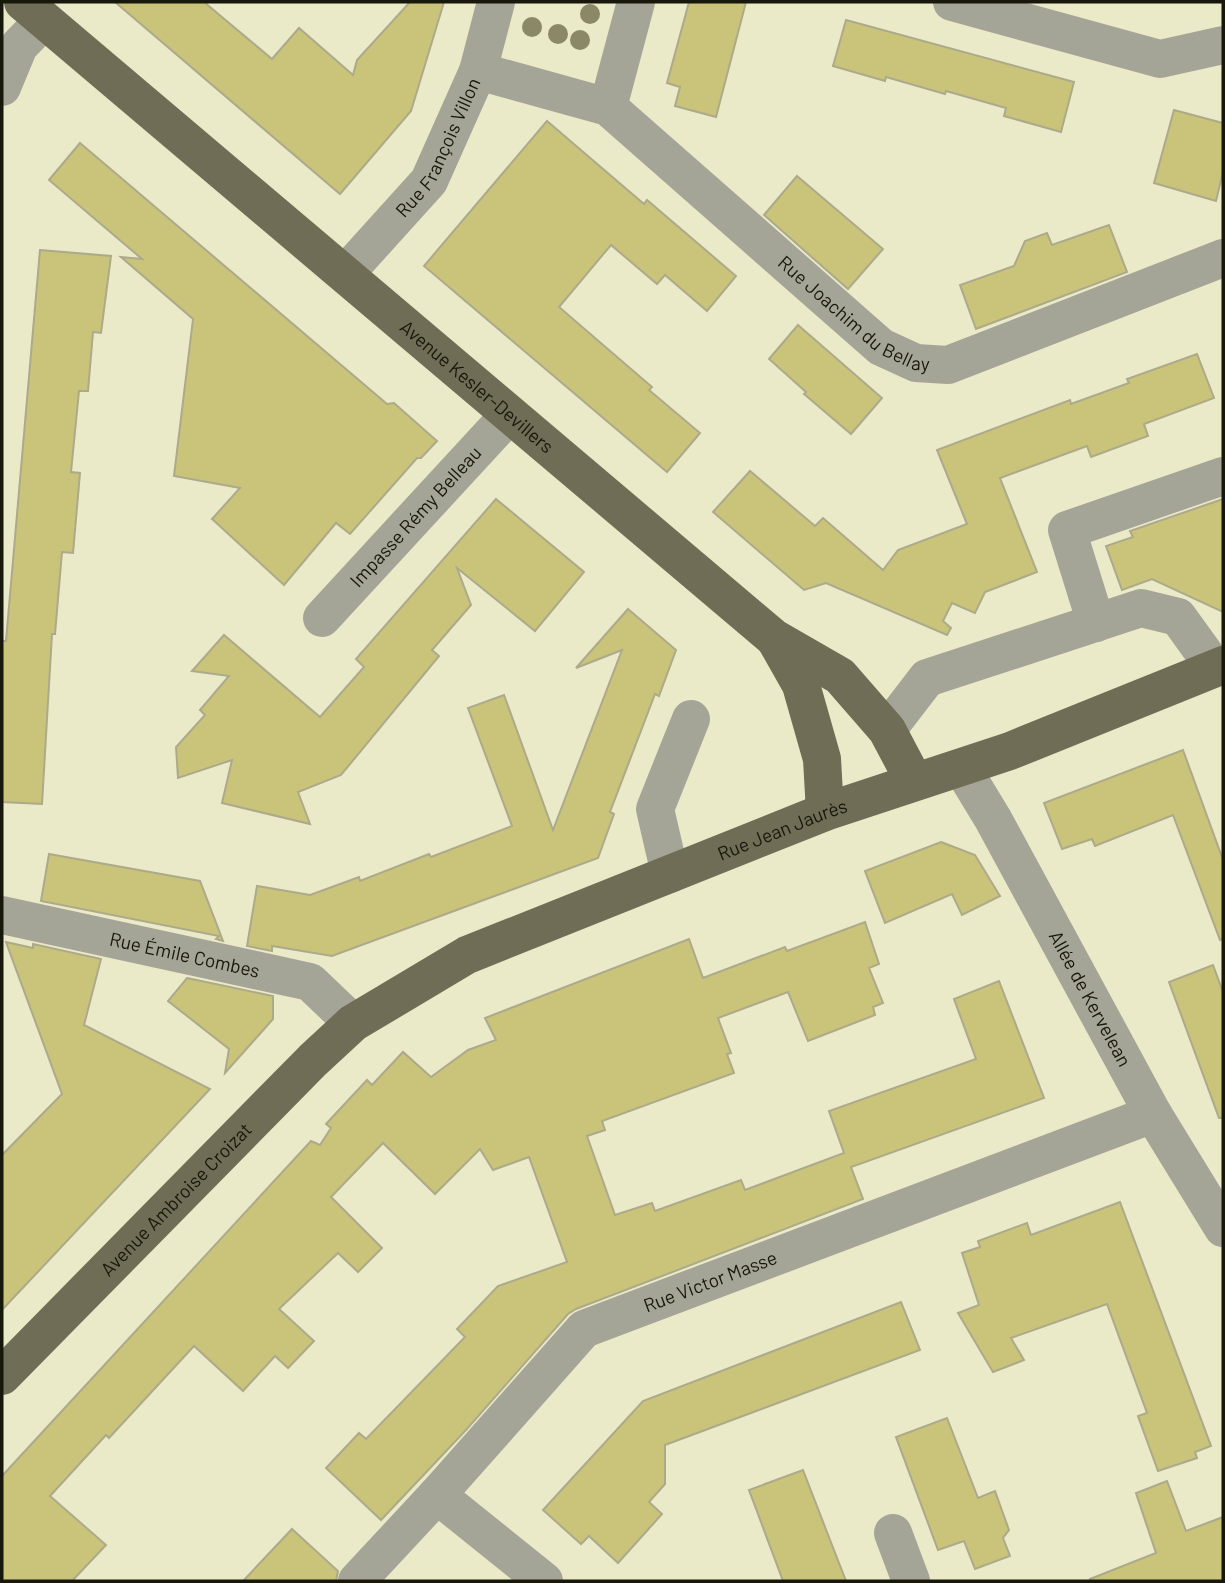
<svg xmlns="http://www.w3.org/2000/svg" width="1225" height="1583" font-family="Barlow,sans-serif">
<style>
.building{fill:#c9c479;stroke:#acaa8b;stroke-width:2}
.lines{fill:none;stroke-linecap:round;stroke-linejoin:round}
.minor{stroke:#a5a597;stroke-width:38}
.major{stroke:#6f6d55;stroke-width:38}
.tree{fill:#8a8867}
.labels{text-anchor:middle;stroke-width:5;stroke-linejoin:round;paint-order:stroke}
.street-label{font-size:19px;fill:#18170b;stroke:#f7f6d5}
</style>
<rect width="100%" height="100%" fill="#eae9c8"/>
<g class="building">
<path d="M 115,2 L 204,2 L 272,59 L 299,28 L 353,75 L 357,60 L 410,2 L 444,2 L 411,111 L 340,194 Z"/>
<path d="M 689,2 L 746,2 L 716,117 L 675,106 L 680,87 L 667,83 Z"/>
<path d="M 846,20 L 1074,82 L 1061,132 L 1004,116 L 1006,108 L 946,91 L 945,94 L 886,77 L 885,81 L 833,66 Z"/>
<path d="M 1174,110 L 1223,123 L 1223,172 L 1216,201 L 1154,183 Z"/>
<path d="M 547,121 L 644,204 L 647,200 L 736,276 L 707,311 L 665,275 L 657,284 L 611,245 L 559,307 L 652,387 L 649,390 L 700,433 L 667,472 L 424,266 Z"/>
<path d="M 80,143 L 387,404 L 394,403 L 437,441 L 421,458 L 417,458 L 350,534 L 336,523 L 284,585 L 212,519 L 240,488 L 174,476 L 193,319 L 121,257 L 142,259 L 49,180 Z"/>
<path d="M 797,176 L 883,249 L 848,289 L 764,215 Z"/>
<path d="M 1109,225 L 1127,272 L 976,329 L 960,285 L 1014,266 L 1025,241 L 1047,233 L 1052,245 Z"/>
<path d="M 40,250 L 111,256 L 101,333 L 93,332 L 88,391 L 79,391 L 71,472 L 80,473 L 73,553 L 62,552 L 55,634 L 52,634 L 42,804 L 2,802 L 2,641 L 6,641 Z"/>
<path d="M 798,325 L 882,398 L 851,434 L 804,394 L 806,392 L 769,359 Z"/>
<path d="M 1197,354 L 1214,398 L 1144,424 L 1148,436 L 1091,457 L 1087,446 L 1000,478 L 1037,572 L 985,592 L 975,613 L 952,603 L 943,621 L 951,628 L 947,635 L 826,583 L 804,590 L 713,512 L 750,471 L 815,526 L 823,518 L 883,570 L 898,550 L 967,524 L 937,450 L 1070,400 L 1071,404 L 1129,383 L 1127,379 Z"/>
<path d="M 496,499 L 584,572 L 535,631 L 457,568 L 471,605 L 432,650 L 439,656 L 341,775 L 298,792 L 310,824 L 222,803 L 232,760 L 178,778 L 176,747 L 205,715 L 200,710 L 229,676 L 192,671 L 224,635 L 320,717 L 364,667 L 356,659 Z"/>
<path d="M 1223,499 L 1223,612 L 1152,579 L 1122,590 L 1106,546 L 1133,537 L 1130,531 Z"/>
<path d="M 628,609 L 676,650 L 659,696 L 655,694 L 610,812 L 614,814 L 598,858 L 332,956 L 272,946 L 272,951 L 247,946 L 257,886 L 310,895 L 359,877 L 360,881 L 429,854 L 431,857 L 512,826 L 468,708 L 504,695 L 553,830 L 622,650 L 576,668 Z"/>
<path d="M 1183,750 L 1223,860 L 1223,939 L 1220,940 L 1173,815 L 1095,846 L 1092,839 L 1062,849 L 1044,803 Z"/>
<path d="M 941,842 L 975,855 L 1000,896 L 962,915 L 952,894 L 885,923 L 865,871 Z"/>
<path d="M 49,854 L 200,881 L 223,941 L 216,939 L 219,936 L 41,901 Z"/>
<path d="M 865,922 L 879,964 L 869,968 L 883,1003 L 873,1007 L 875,1015 L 808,1041 L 788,992 L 718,1018 L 731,1053 L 727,1054 L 734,1073 L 602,1121 L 605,1130 L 587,1136 L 615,1215 L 652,1203 L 655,1211 L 741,1180 L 745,1190 L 844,1153 L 829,1111 L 976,1059 L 954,999 L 999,981 L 1044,1098 L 851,1167 L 863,1199 L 576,1309 L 568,1314 L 466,1430 L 381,1520 L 326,1468 L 359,1433 L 366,1439 L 465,1337 L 457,1329 L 498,1286 L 567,1262 L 529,1157 L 493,1170 L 480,1149 L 435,1194 L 383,1143 L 331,1197 L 382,1248 L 358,1272 L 338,1253 L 279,1309 L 314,1341 L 288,1368 L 275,1356 L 243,1391 L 194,1346 L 109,1438 L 106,1435 L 50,1496 L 106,1545 L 72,1581 L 2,1581 L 2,1476 L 311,1141 L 320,1145 L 331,1128 L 326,1124 L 367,1080 L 372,1085 L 403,1052 L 431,1077 L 468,1050 L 496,1040 L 485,1018 L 689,939 L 703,978 L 785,947 L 787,951 Z"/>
<path d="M 6,942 L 33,948 L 33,944 L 101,959 L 84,1025 L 210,1089 L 2,1310 L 2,1155 L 62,1094 Z"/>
<path d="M 1213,965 L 1223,992 L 1223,1118 L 1219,1118 L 1169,982 Z"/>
<path d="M 187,978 L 273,996 L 273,1019 L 225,1073 L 229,1049 L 168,1001 Z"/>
<path d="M 1120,1202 L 1211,1446 L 1195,1452 L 1197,1458 L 1158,1471 L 1138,1416 L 1147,1413 L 1107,1304 L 1011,1338 L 1024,1360 L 993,1372 L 958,1313 L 979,1305 L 962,1253 L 980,1247 L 978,1241 L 1027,1223 L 1031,1235 Z"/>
<path d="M 901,1302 L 920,1350 L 665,1445 L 665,1484 L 649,1502 L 662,1514 L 618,1563 L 589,1536 L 581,1544 L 543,1510 L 643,1401 Z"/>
<path d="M 947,1418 L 978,1498 L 995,1491 L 1009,1530 L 1003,1538 L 1010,1556 L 975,1569 L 964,1541 L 938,1550 L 896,1437 Z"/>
<path d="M 803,1470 L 825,1527 L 846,1581 L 783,1581 L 749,1490 Z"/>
<path d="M 1167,1481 L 1186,1531 L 1223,1517 L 1223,1581 L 1090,1581 L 1090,1579 L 1156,1553 L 1136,1493 Z"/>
<path d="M 292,1529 L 338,1571 L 336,1581 L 243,1581 Z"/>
</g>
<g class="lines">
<g class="minor">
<path d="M 952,2 L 1160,59 L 1223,45"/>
<path id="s1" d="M 478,71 L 608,107 L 881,347 L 916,363 L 948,365 L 1223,258"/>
<path d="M 2,87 L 19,46 L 43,21"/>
<path d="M 608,107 L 636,2"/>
<path id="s2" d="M 345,274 L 429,181 L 478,71 L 496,2"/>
<path id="s3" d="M 322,618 L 509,415"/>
<path d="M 1096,623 L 1067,530 L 1223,476"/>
<path d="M 887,730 L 927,678 L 1141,608 L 1178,617 L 1214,667"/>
<path id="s4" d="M 962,768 L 993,819 L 1153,1114 L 1223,1228"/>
<path d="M 670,874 L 655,809 L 691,719"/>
<path id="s5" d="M 2,915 L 310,982 L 353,1023"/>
<path d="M 437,1495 L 544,1581"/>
<path d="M 893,1533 L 911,1581"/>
<path id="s6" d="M 357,1581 L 437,1495 L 584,1329 L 1153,1114"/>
</g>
<g class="major">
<path id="s7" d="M 23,2 L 774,638 L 840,676 L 887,730 L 914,781"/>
<path d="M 775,639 L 801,685 L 822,759 L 825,812"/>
<path id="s8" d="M 2,1376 L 313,1060 L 353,1023 L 467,955 L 825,812 L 1010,751 L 1223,665"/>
</g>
</g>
<g class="tree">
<circle cx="590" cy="14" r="10"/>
<circle cx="532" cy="27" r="10"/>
<circle cx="558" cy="34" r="10"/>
<circle cx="580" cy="40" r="10"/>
</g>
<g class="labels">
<g class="street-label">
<text dy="7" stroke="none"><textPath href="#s2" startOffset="159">Rue François Villon</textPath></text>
<text dy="7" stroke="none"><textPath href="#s1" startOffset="458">Rue Joachim du Bellay</textPath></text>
<text dy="7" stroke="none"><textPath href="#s7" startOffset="595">Avenue Kesler-Devillers</textPath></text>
<text dy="7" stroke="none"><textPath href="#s3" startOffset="138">Impasse Rémy Belleau</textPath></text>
<text dy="7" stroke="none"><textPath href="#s8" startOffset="970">Rue Jean Jaurès</textPath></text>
<text dy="7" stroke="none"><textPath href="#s5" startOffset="187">Rue Émile Combes</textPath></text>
<text dy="7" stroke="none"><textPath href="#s4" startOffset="264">Allée de Kervelean</textPath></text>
<text dy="7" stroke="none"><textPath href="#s8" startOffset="248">Avenue Ambroise Croizat</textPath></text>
<text dy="7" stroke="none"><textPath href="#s6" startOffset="474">Rue Victor Masse</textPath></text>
</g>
</g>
<rect width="1225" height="1583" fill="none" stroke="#18170b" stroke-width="7"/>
</svg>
